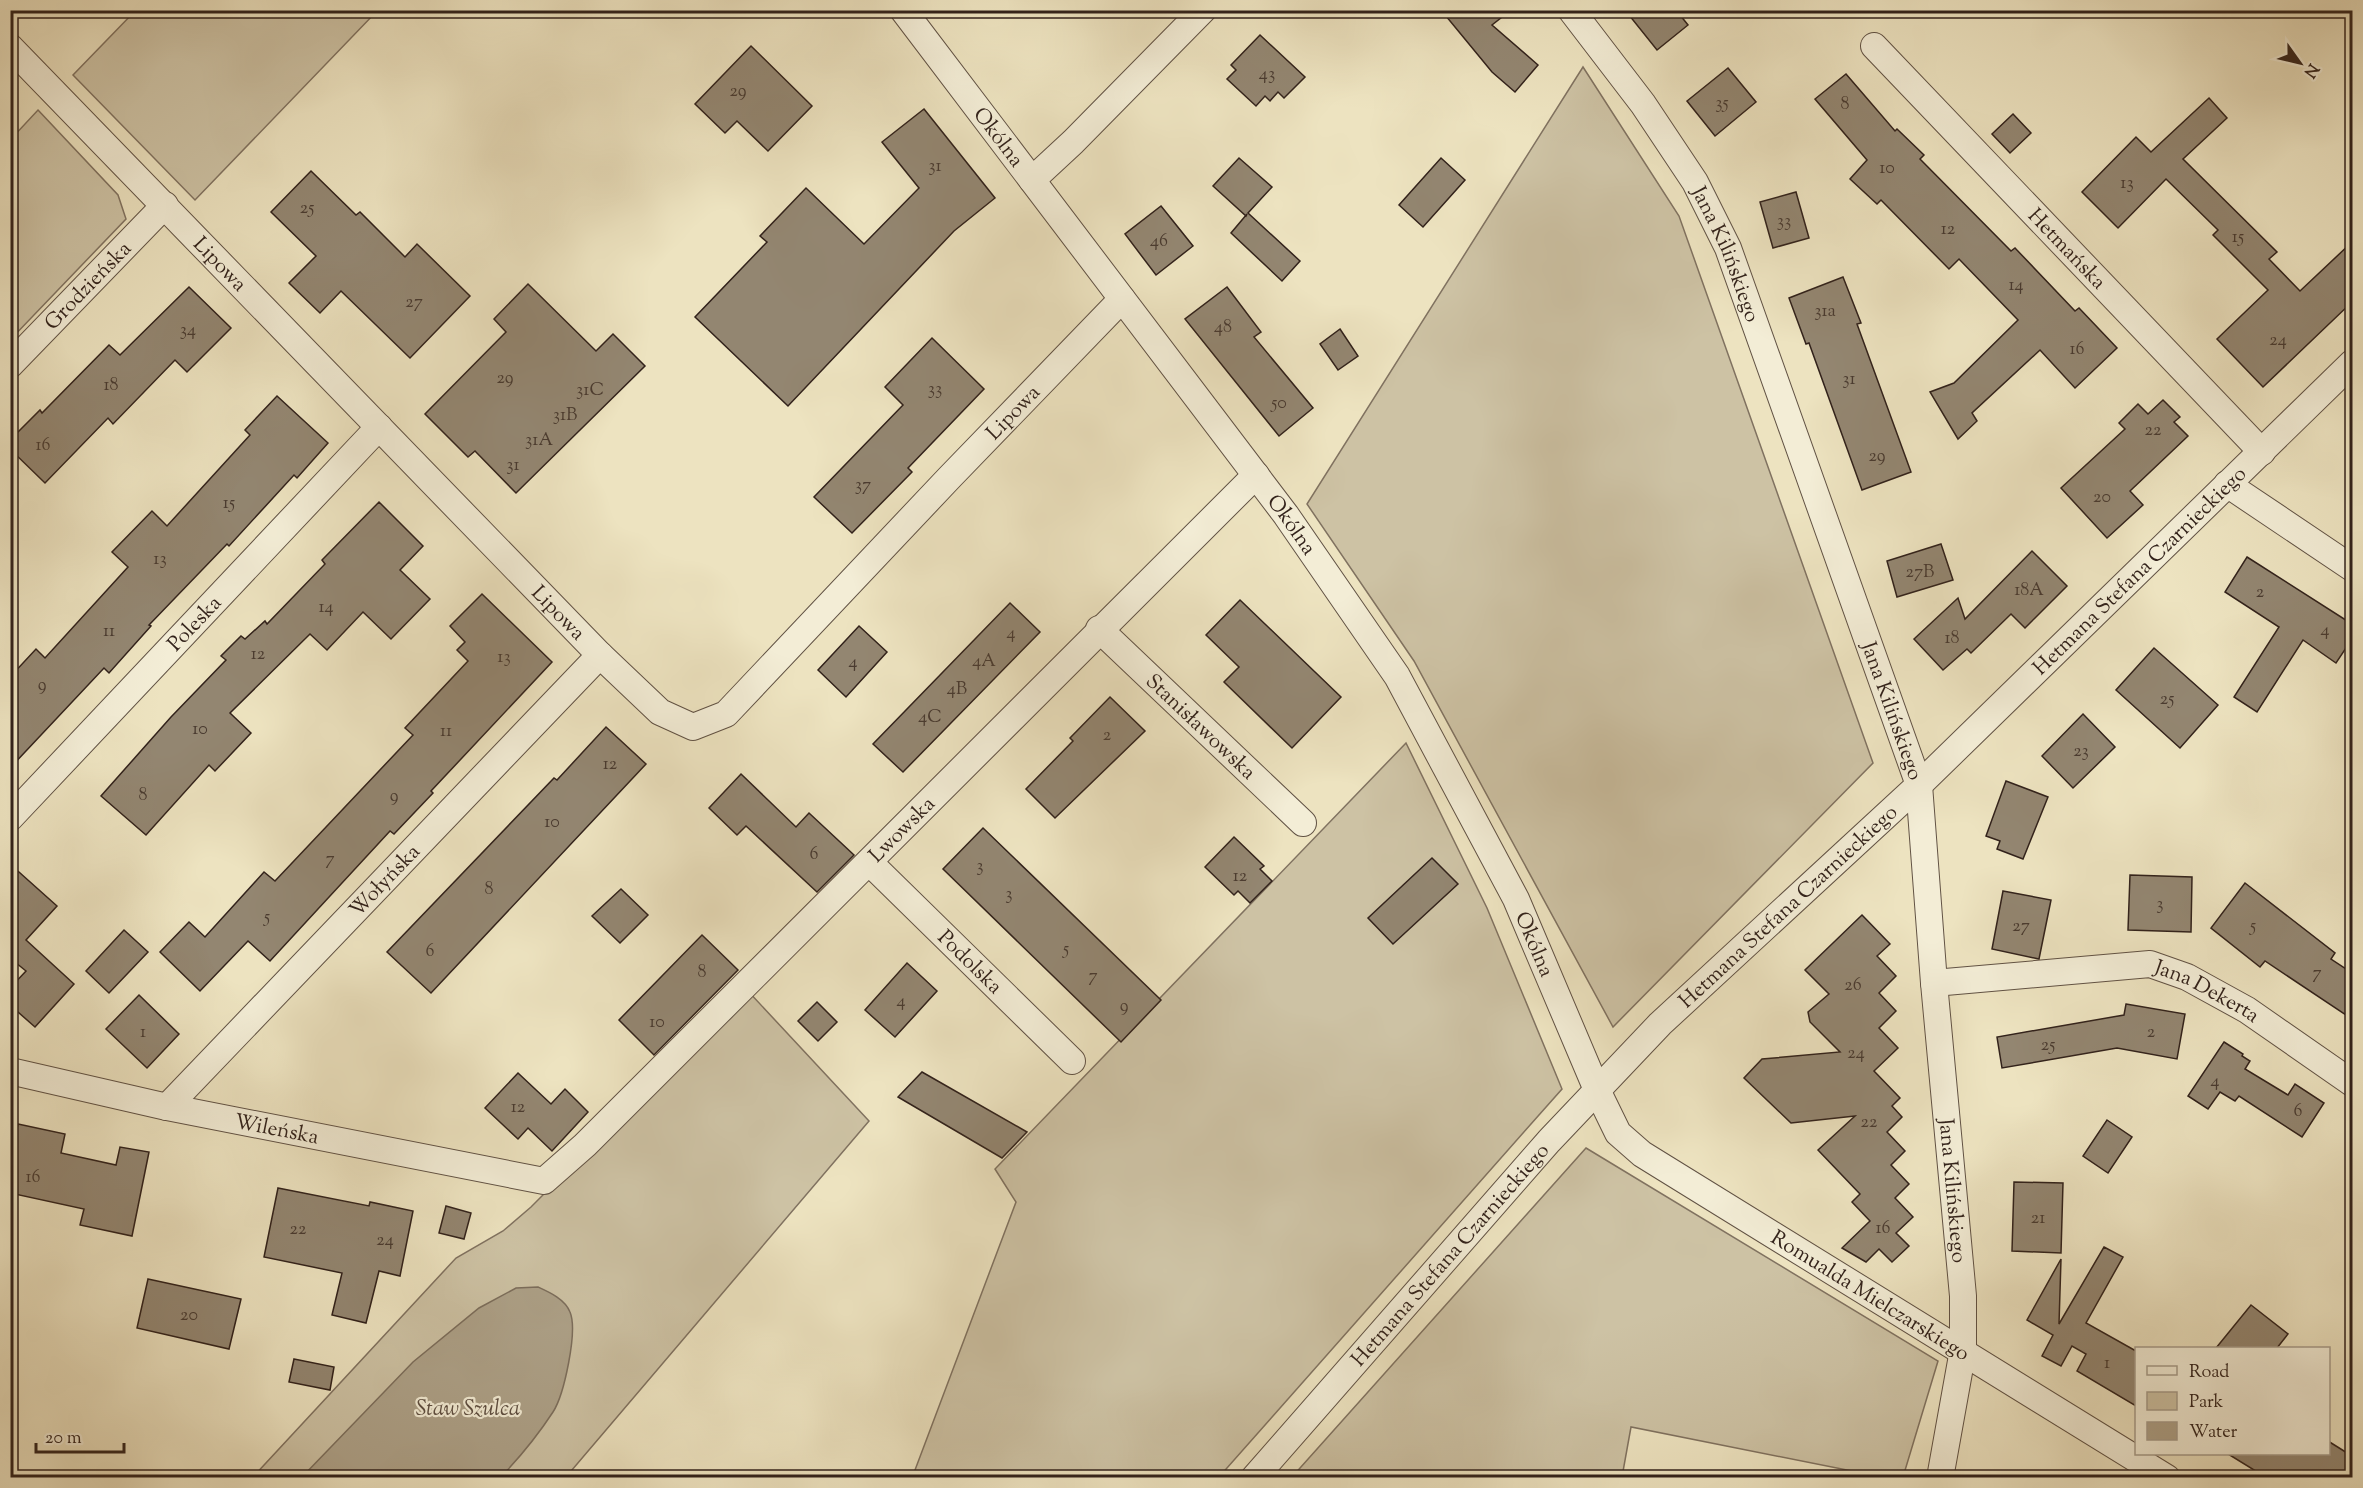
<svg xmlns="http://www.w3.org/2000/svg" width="2363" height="1488" font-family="'Sorts Mill Goudy',serif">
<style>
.green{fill:#cdc2a4;stroke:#807260;stroke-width:1.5}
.water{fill:#ada188;stroke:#7c6e5c;stroke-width:1.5}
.building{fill:#938671;stroke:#32221b;stroke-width:1.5}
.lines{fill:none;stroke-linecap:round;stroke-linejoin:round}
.minor-casing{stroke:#615244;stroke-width:28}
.minor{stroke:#f3edd6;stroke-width:26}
.labels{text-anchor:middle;stroke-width:4.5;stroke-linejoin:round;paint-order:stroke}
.number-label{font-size:18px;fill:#4a3b30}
.street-label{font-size:21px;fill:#32221b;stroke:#f3edd6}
.water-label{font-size:22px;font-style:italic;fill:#5d4e41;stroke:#f3edd6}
</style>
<rect width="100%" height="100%" fill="#ede3c0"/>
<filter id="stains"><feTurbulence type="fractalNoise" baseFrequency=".00333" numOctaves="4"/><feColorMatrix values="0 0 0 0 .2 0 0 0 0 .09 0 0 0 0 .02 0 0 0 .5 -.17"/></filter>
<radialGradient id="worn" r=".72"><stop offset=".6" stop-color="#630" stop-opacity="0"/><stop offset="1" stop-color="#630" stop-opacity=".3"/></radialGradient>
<g class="green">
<path d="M 136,10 L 377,10 L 377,11 L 195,200 L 73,75 Z"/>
<path d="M 1583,67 L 1679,216 L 1873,763 L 1613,1027 L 1414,661 L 1307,504 Z"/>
<path d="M 38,110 L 118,195 L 126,219 L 11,339 L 11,139 Z"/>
<path d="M 1406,743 L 1487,908 L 1562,1089 L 1219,1477 L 912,1478 L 1016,1202 L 995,1169 Z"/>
<path d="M 747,990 L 869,1121 L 566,1477 L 252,1478 L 456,1258 L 503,1231 L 531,1207 Z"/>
<path d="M 1586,1148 L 1938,1361 L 1903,1477 L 1882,1477 L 1631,1427 L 1622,1477 L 1292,1477 Z"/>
</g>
<path class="water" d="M 538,1287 C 549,1292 565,1299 570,1312 C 578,1331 564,1395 553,1412 C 538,1435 519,1458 501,1477 L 302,1477 L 413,1362 L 479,1308 L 516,1288 Z"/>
<g class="building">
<path d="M 1441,10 L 1511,10 L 1492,25 L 1538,65 L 1515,92 L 1492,72 Z"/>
<path d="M 1625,10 L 1676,10 L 1688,25 L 1657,50 Z"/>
<path d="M 1260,35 L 1305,77 L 1284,98 L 1278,92 L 1270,101 L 1265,96 L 1256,106 L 1227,79 L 1236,70 L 1231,65 Z"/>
<path d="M 751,46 L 812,106 L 768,151 L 737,121 L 725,133 L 695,104 Z"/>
<path d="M 1728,68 L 1756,102 L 1715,136 L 1687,101 Z"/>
<path d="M 1846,74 L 1895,131 L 1897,129 L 1924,155 L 1920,159 L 2011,251 L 2015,248 L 2075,311 L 2079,308 L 2117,348 L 2075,388 L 2040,350 L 1972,413 L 1977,421 L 1958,439 L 1930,392 L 1954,383 L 2018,320 L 1959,259 L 1949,269 L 1881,200 L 1877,204 L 1850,179 L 1867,160 L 1815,99 Z"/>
<path d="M 2209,98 L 2227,118 L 2183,159 L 2277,252 L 2269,259 L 2300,291 L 2352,242 L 2352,302 L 2263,387 L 2217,339 L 2268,290 L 2213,235 L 2218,230 L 2166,179 L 2118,228 L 2082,192 L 2136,137 L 2151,152 Z"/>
<path d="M 924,109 L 995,198 L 954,231 L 788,406 L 695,317 L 767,242 L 760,236 L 806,188 L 864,244 L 919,188 L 882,142 Z"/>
<path d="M 2013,114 L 2031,133 L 2010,153 L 1992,134 Z"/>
<path d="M 1239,158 L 1272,187 L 1248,213 L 1300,261 L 1282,281 L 1231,233 L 1247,214 L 1246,216 L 1213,186 Z"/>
<path d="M 1441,158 L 1465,180 L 1423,227 L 1399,205 Z"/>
<path d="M 311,171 L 356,215 L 360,212 L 405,257 L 417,244 L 470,296 L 410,358 L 341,291 L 320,313 L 289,283 L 316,256 L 271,212 Z"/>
<path d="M 1796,192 L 1809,238 L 1773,248 L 1760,202 Z"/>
<path d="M 1161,206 L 1193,246 L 1156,275 L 1125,234 Z"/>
<path d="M 1843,277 L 1861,323 L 1857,324 L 1911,472 L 1862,490 L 1809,343 L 1806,344 L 1789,298 Z"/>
<path d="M 528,284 L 596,351 L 613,334 L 645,366 L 516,493 L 475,451 L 468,457 L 425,414 L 506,332 L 494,319 Z"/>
<path d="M 189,287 L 231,328 L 187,372 L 175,360 L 113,424 L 108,418 L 45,483 L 10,449 L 10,440 L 40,410 L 42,413 L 109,345 L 120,355 Z"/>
<path d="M 1227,287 L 1261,332 L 1254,337 L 1313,408 L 1279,436 L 1185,319 Z"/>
<path d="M 1340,329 L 1358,356 L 1338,370 L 1320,344 Z"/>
<path d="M 932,338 L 984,389 L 908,468 L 912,472 L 852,533 L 814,497 L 903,405 L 885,387 Z"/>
<path d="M 277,396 L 328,443 L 297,478 L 294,475 L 229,546 L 227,544 L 149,625 L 151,626 L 109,673 L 104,668 L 10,768 L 10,677 L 36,649 L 45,658 L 128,567 L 112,552 L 152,511 L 167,526 L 250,435 L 245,430 Z"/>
<path d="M 2163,400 L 2180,417 L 2174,422 L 2188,436 L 2130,491 L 2143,505 L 2107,538 L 2061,488 L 2125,429 L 2119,423 L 2138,404 L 2148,414 Z"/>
<path d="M 379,502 L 423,546 L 400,570 L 430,599 L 391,639 L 363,612 L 327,650 L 310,634 L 230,713 L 251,733 L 215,771 L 209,765 L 146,835 L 101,796 L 171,717 L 226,660 L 221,656 L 241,636 L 245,639 L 265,621 L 267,624 L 325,564 L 322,560 Z"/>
<path d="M 1941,544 L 1953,580 L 1897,597 L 1887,561 Z"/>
<path d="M 2032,551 L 2067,586 L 2025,628 L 2011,614 L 1971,653 L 1967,649 L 1943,670 L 1914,639 L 1958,598 L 1965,619 Z"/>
<path d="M 2247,557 L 2352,624 L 2352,639 L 2336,663 L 2303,640 L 2257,712 L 2234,697 L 2279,627 L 2225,592 Z"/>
<path d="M 482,594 L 552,662 L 431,791 L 433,793 L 394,834 L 390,831 L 270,961 L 248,941 L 200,991 L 160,952 L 189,922 L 205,937 L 264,872 L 275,881 L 413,735 L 405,728 L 468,661 L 457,650 L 465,642 L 450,626 Z"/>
<path d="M 1240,600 L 1341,697 L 1292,748 L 1224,682 L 1239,667 L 1206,635 Z"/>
<path d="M 1010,603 L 1040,632 L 903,772 L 873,744 Z"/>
<path d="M 859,626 L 887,652 L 846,697 L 818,670 Z"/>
<path d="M 2154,648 L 2218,705 L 2180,748 L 2116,690 Z"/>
<path d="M 1110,697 L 1145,731 L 1055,818 L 1026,789 L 1073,741 L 1070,738 Z"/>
<path d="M 2083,714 L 2115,747 L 2073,788 L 2042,756 Z"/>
<path d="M 606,727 L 646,764 L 431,993 L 387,952 L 554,778 L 557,780 Z"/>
<path d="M 741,774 L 796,827 L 809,813 L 854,855 L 817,892 L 746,826 L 737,835 L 709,808 Z"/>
<path d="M 2006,781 L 2048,797 L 2023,859 L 1997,849 L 2000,841 L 1986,836 Z"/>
<path d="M 983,828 L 1161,1000 L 1121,1042 L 943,869 Z"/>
<path d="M 1234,837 L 1264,866 L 1260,869 L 1272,881 L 1250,903 L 1238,891 L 1234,895 L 1205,867 Z"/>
<path d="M 1432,858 L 1458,884 L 1393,944 L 1368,918 Z"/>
<path d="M 10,864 L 57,906 L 26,940 L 74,984 L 35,1027 L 10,1005 L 10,988 L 26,971 L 10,958 Z"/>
<path d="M 2130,875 L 2192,877 L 2191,932 L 2128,930 Z"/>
<path d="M 2245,883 L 2335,953 L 2331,959 L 2352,973 L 2352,1019 L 2265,961 L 2260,967 L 2211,928 Z"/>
<path d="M 621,889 L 648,915 L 620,943 L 592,916 Z"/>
<path d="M 2003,891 L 2051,900 L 2039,959 L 1992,949 Z"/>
<path d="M 1862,915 L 1890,944 L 1877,956 L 1896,976 L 1879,993 L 1896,1011 L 1879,1028 L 1898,1048 L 1874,1071 L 1900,1098 L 1892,1106 L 1902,1117 L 1887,1132 L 1905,1151 L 1891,1165 L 1909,1184 L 1895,1198 L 1913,1217 L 1896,1233 L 1909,1246 L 1892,1262 L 1879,1249 L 1866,1262 L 1842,1248 L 1870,1221 L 1852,1202 L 1860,1194 L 1818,1150 L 1855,1116 L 1791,1123 L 1744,1078 L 1762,1059 L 1840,1052 L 1810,1022 L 1808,1012 L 1829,994 L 1805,970 Z"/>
<path d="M 124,930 L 148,952 L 109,993 L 86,971 Z"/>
<path d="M 702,935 L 738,970 L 654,1055 L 619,1020 Z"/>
<path d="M 907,963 L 937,991 L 895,1037 L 865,1010 Z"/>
<path d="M 139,995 L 179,1034 L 147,1068 L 106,1029 Z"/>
<path d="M 817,1002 L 837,1022 L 818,1041 L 798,1021 Z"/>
<path d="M 2126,1004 L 2185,1014 L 2177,1059 L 2117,1048 L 2002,1068 L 1997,1037 L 2124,1015 Z"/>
<path d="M 2224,1042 L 2243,1054 L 2242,1056 L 2250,1061 L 2245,1069 L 2288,1095 L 2295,1084 L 2324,1103 L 2302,1137 L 2239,1096 L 2235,1101 L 2220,1092 L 2208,1109 L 2188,1096 Z"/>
<path d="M 922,1072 L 1027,1132 L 1002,1158 L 898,1097 Z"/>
<path d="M 518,1073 L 551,1104 L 565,1089 L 588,1112 L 552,1151 L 528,1128 L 518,1139 L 485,1108 Z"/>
<path d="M 2107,1120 L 2132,1137 L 2108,1173 L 2083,1156 Z"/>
<path d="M 18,1124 L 65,1134 L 61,1153 L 116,1165 L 120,1147 L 149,1152 L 132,1236 L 80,1225 L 84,1209 L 10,1193 L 10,1158 Z"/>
<path d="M 2014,1182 L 2063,1183 L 2061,1253 L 2012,1251 Z"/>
<path d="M 278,1188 L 369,1206 L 370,1202 L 413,1211 L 400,1276 L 379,1271 L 366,1323 L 332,1315 L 342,1273 L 264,1257 Z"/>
<path d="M 446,1206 L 471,1213 L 464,1239 L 439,1233 Z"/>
<path d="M 2104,1247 L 2123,1257 L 2086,1323 L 2136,1351 L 2136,1406 L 2077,1371 L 2086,1354 L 2072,1346 L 2061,1366 L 2042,1356 L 2053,1335 L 2027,1320 L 2061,1259 L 2059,1324 Z"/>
<path d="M 148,1279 L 241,1299 L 229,1349 L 137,1328 Z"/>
<path d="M 2251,1305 L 2288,1334 L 2277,1348 L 2216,1348 Z"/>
<path d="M 294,1359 L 334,1367 L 330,1390 L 289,1382 Z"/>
<path d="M 2328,1441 L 2352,1456 L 2352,1478 L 2267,1478 L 2228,1454 L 2328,1454 Z"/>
</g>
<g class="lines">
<defs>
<g id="minor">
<path id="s1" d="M 903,10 L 1286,515 L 1397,676 L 1516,899 L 1597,1090 L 1618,1133 L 1642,1154 L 1663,1167 L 2167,1478"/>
<path id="s2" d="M 1571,10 L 1643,104 L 1695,182 L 1728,248 L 1919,785 L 1934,983 L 1963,1296 L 1963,1350 L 1940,1478"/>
<path id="s3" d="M 1874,46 L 2262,452"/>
<path id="s4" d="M 10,47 L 600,655 L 660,712 L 693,727 L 726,714 L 949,478 L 1122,299"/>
<path d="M 1032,180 L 1073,142 L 1203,10"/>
<path id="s5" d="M 10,365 L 165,205"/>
<path d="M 2227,484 L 2352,568"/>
<path id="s6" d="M 1099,629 L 1303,823"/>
<path id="s7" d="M 10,818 L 379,427"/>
<path id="s8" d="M 869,862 L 1072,1061"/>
<path id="s9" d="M 1934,983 L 2150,964 L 2187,977 L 2247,1010 L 2352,1083"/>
<path id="s10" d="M 10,1071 L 167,1107 L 544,1181 L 585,1145 L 1256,475"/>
<path id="s11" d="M 167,1107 L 600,655"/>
<path id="s12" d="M 1254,1478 L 1549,1141 L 1660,1024 L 1919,785 L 2352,363"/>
</g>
</defs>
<use href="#minor" class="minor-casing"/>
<use href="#minor" class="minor"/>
</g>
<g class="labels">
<g class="number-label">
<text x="1267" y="79">43</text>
<text x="738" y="96">29</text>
<text x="1722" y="108">35</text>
<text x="1845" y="109">8</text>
<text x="935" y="171">31</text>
<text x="1887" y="173">10</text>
<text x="2127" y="188">13</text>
<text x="307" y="213">25</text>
<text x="1784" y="226">33</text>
<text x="1948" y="234">12</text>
<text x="2238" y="242">15</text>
<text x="1159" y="246">46</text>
<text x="2016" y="290">14</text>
<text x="414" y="307">27</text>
<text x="1825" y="316">31a</text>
<text x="1223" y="332">48</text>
<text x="188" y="335">34</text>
<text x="2278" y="345">24</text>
<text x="2077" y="354">16</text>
<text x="505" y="383">29</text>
<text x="1849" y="384">31</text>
<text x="111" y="390">18</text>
<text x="935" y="394">33</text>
<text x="590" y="395">31C</text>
<text x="1279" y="408">50</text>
<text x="565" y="420">31B</text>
<text x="2153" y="435">22</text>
<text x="539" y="445">31A</text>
<text x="43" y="450">16</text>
<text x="1877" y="461">29</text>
<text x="513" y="470">31</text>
<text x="863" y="490">37</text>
<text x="2102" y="502">20</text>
<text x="229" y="508">15</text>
<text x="160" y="564">13</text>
<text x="1920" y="577">27B</text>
<text x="2029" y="595">18A</text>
<text x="2260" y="597">2</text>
<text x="326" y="612">14</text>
<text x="2325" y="635">4</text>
<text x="109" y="636">11</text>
<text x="1011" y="638">4</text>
<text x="1952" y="643">18</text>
<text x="258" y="659">12</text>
<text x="504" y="662">13</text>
<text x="984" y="666">4A</text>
<text x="853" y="667">4</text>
<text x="42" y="690">9</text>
<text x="957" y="694">4B</text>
<text x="2167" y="704">25</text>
<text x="930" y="722">4C</text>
<text x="200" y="734">10</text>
<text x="446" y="736">11</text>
<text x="1107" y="740">2</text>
<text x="2081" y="756">23</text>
<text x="610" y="769">12</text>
<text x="143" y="800">8</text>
<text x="394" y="801">9</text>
<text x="552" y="827">10</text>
<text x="814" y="859">6</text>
<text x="330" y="864">7</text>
<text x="980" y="871">3</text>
<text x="1240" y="881">12</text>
<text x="489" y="894">8</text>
<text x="1009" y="899">3</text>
<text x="2160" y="909">3</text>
<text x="267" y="922">5</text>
<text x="2021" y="931">27</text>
<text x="2253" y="931">5</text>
<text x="1066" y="954">5</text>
<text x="430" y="956">6</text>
<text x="702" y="977">8</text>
<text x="2317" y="978">7</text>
<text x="1093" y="981">7</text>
<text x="1853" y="990">26</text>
<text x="901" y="1006">4</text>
<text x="1124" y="1011">9</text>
<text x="657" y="1027">10</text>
<text x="143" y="1037">1</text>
<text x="2151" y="1037">2</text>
<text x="2048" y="1050">25</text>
<text x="1856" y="1058">24</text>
<text x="2215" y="1086">4</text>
<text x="518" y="1112">12</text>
<text x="2298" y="1116">6</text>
<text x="1869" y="1127">22</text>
<text x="33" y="1182">16</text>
<text x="2038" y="1223">21</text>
<text x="1883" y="1233">16</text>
<text x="298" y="1234">22</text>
<text x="385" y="1245">24</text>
<text x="189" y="1320">20</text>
<text x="2107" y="1368">1</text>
</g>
<g class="street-label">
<text dy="7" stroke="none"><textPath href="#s1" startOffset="159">Okólna</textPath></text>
<text dy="7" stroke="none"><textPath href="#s3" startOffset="280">Hetmańska</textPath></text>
<text dy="7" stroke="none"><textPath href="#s2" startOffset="291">Jana Kilińskiego</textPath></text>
<text dy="7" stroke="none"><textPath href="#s4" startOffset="302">Lipowa</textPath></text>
<text dy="7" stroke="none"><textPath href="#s5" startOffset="111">Grodzieńska</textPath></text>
<text dy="7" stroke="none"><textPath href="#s4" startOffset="1418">Lipowa</textPath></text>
<text dy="7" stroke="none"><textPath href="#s1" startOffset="645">Okólna</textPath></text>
<text dy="7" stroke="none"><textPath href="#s12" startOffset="1269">Hetmana Stefana Czarnieckiego</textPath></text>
<text dy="7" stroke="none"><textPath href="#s4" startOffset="788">Lipowa</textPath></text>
<text dy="7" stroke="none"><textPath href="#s7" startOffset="268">Poleska</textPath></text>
<text dy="7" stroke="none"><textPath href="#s2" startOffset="777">Jana Kilińskiego</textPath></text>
<text dy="7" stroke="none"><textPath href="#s6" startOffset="141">Stanisławowska</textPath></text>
<text dy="7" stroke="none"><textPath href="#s10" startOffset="1047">Lwowska</textPath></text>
<text dy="7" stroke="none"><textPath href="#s11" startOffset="314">Wołyńska</textPath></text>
<text dy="7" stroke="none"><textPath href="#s12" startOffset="783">Hetmana Stefana Czarnieckiego</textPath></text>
<text dy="7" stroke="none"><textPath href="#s1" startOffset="1131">Okólna</textPath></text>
<text dy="7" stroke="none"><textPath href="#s8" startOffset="142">Podolska</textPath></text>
<text dy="7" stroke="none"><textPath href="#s9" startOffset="280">Jana Dekerta</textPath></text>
<text dy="7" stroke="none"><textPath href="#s10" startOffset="273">Wileńska</textPath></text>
<text dy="7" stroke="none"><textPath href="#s2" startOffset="1263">Jana Kilińskiego</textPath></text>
<text dy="7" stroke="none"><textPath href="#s12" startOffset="297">Hetmana Stefana Czarnieckiego</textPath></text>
<text dy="7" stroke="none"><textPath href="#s1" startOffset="1638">Romualda Mielczarskiego</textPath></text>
</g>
<g class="water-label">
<text x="468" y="1415">Staw Szulca</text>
</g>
</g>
<rect width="2363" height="1488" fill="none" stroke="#ede3c0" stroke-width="36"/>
<rect x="12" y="12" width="2339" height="1464" fill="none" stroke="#32221b" stroke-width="3"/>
<rect x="18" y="18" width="2327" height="1452" fill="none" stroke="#32221b" stroke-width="1.5"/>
<rect x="2135" y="1347" width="195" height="108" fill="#f3edd6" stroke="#a69c8b" stroke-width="1.5"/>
<rect x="2147" y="1366" width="30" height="9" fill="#f3edd6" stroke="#a69c8b" stroke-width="1.5"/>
<text x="2189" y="1377" font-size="18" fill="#32221b">Road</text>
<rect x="2147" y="1392" width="30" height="18" fill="#cdc2a4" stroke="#a69c8b" stroke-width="1.5"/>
<text x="2189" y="1407" font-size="18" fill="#32221b">Park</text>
<rect x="2147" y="1422" width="30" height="18" fill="#ada188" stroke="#a69c8b" stroke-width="1.5"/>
<text x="2189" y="1437" font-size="18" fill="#32221b">Water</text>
<g transform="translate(2300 63) rotate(124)" stroke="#f3edd6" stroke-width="4.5" paint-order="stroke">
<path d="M0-4.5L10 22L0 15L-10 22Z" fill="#32221b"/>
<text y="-9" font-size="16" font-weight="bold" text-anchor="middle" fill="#32221b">N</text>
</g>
<path d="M36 1443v9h88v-9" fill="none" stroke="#32221b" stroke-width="3"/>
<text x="45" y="1443" font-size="18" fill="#32221b" stroke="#f3edd6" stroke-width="4.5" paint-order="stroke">20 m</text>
<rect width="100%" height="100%" filter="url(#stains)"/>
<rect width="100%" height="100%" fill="url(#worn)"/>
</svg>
